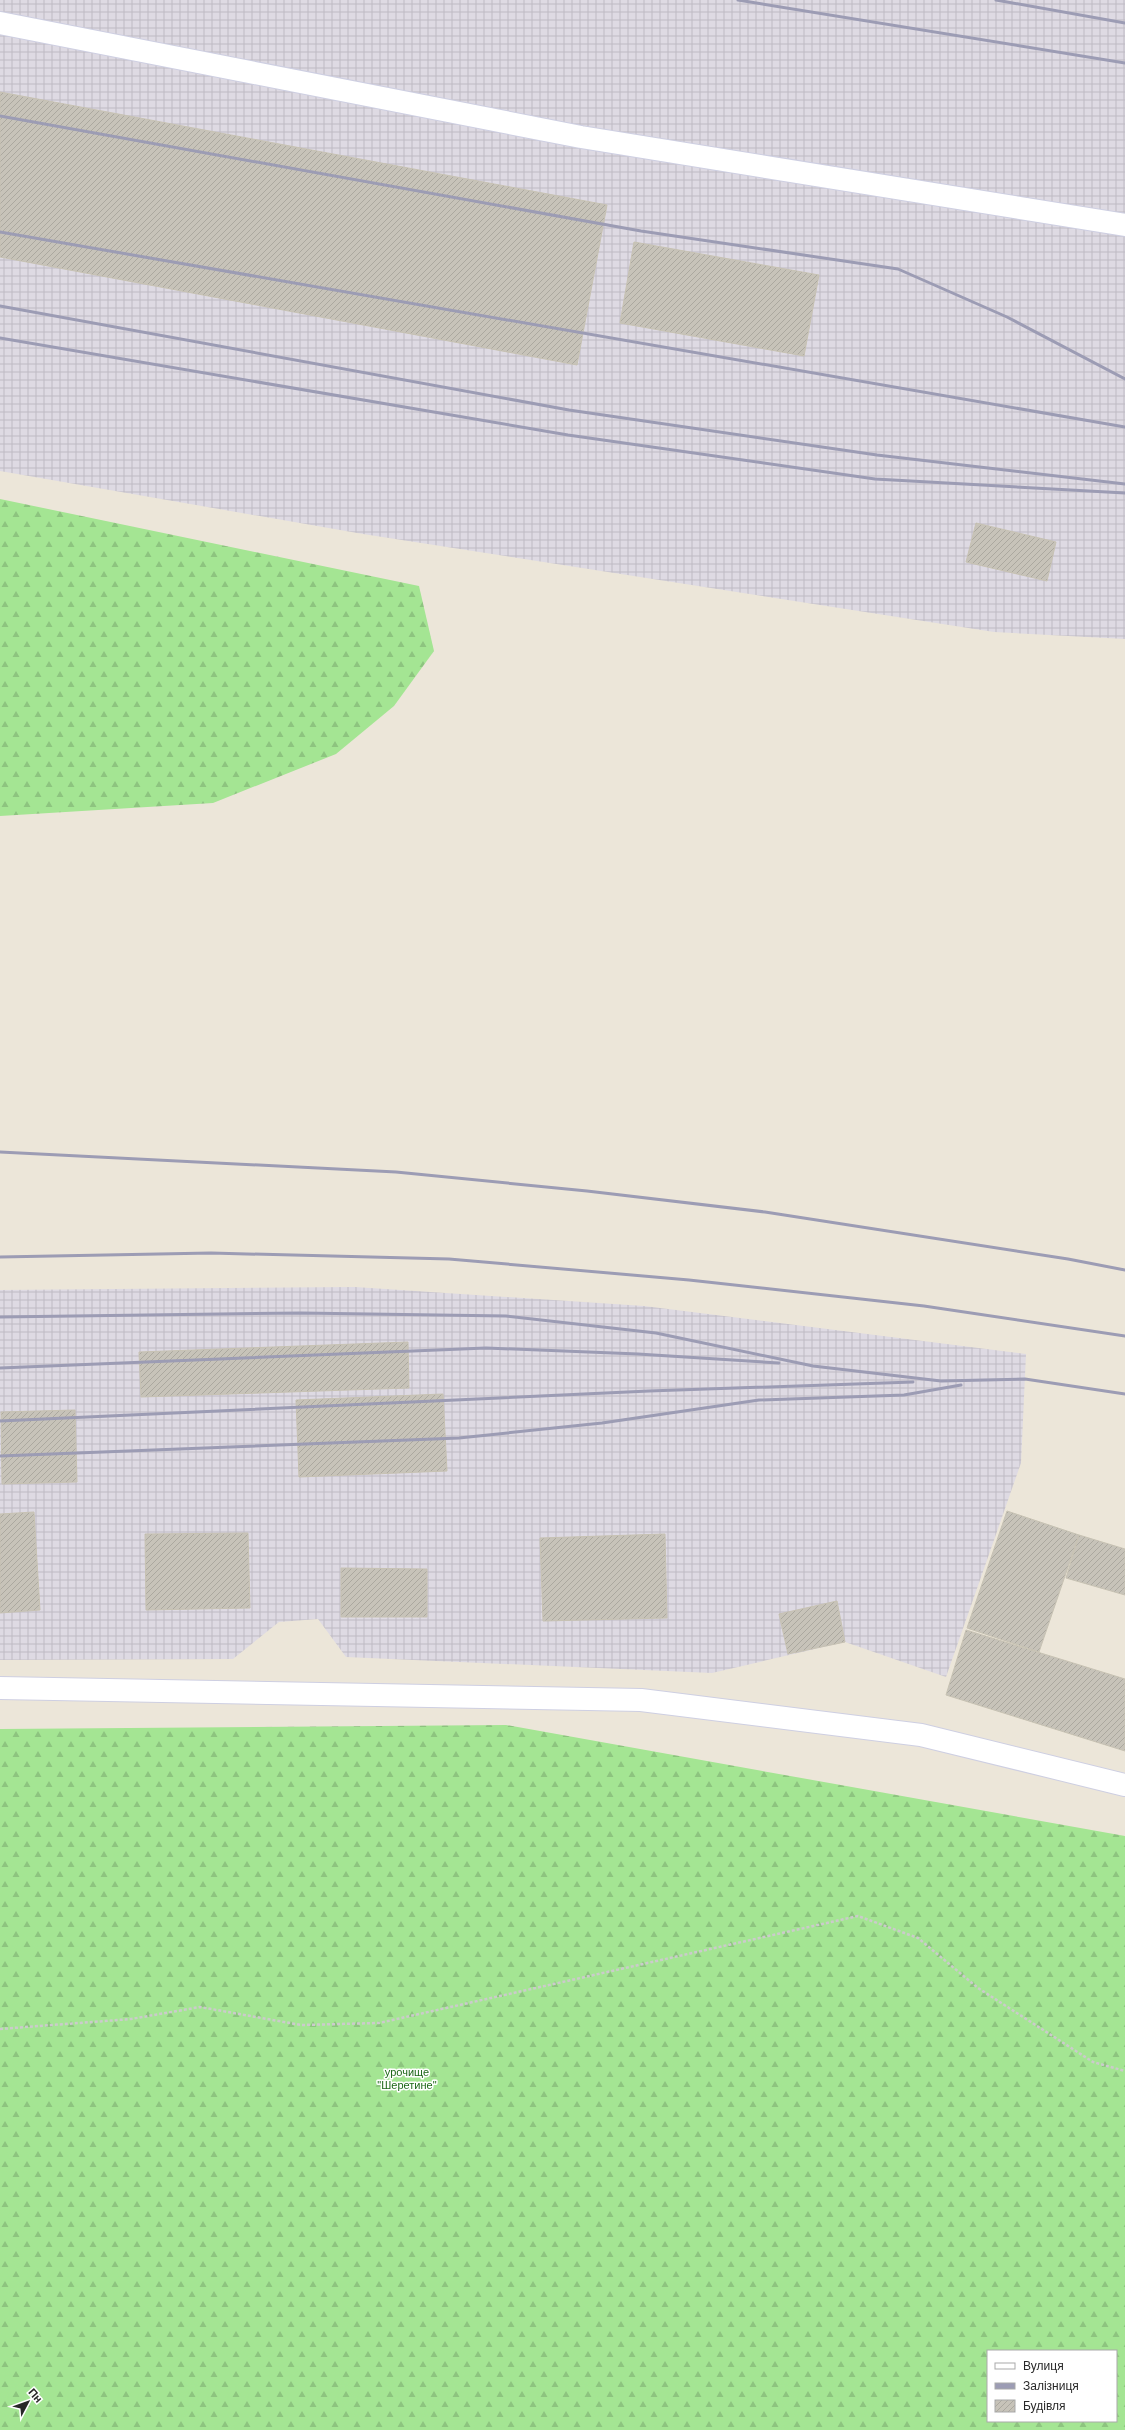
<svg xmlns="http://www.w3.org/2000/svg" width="1125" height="2430" font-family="Helvetica,sans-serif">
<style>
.industrial{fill:url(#industrial-grid)}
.forest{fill:url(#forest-firs);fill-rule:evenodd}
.building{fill:url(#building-hatch);stroke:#c7c2b3}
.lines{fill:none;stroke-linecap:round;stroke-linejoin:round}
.street-casing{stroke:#cecfe2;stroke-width:24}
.path{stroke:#cbcbcb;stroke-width:2.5;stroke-dasharray:3 2;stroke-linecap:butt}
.street{stroke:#fff;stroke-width:22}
.rail{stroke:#9c9cb4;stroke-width:3}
.labels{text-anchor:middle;stroke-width:3;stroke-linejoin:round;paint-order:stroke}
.park-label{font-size:11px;fill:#1c6717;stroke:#fff}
</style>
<defs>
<pattern id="industrial-grid" width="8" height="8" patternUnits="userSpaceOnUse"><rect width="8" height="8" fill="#dedae3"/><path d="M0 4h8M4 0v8" fill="none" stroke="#bebbc3"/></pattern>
<pattern id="forest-firs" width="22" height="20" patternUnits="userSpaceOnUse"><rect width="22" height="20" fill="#a4e593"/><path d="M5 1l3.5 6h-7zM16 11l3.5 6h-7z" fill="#8dc47f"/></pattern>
<pattern id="building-hatch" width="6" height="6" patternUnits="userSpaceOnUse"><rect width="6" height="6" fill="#c7c3b9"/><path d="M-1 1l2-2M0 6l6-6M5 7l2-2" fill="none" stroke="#aba89f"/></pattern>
</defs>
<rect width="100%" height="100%" fill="#ece6d9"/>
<g class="industrial">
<path d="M 0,0 L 1125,0 L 1125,639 L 994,632 L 363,534 L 0,471 Z"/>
<path d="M 355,1287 L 644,1306 L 1026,1354 L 1021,1463 L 946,1677 L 845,1642 L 712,1673 L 346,1657 L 318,1619 L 279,1622 L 233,1659 L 0,1660 L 0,1290 Z"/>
</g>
<g class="forest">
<path d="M 0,499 L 419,586 L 434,651 L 394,706 L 336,754 L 213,803 L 0,816 Z"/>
<path d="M 506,1725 L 1125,1836 L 1125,2430 L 0,2430 L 0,1729 ZM 988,2351 L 1116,2351 L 1116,2421 L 988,2421 Z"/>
</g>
<g class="building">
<path d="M 0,92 L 607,205 L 577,365 L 0,257 Z"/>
<path d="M 634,242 L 819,275 L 804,356 L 620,323 Z"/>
<path d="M 976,523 L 1056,542 L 1047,581 L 966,562 Z"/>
<path d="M 408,1342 L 409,1388 L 141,1397 L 139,1352 Z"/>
<path d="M 443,1394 L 447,1471 L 299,1477 L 296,1400 Z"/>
<path d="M 75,1410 L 77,1482 L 2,1484 L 1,1412 Z"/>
<path d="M 1007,1511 L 1079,1535 L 1039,1652 L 967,1628 Z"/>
<path d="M 34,1512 L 40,1610 L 0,1613 L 0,1514 Z"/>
<path d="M 248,1533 L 250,1608 L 146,1610 L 145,1534 Z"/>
<path d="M 665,1534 L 667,1618 L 543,1621 L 540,1538 Z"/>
<path d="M 1079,1535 L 1125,1549 L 1125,1595 L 1066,1578 Z"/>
<path d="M 341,1568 L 427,1569 L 427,1617 L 341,1617 Z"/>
<path d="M 837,1601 L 845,1642 L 788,1654 L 779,1614 Z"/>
<path d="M 966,1630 L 1125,1679 L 1125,1751 L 946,1695 Z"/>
</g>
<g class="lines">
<defs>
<g id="street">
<path d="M 0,23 L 581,137 L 1125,225"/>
<path d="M 0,1688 L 641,1700 L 921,1735 L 1125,1785"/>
</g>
</defs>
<use href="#street" class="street-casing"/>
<path class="path" d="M 0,2029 L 131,2019 L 200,2007 L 301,2025 L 379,2023 L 858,1916 L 918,1938 L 978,1988 L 1093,2062 L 1125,2071"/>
<use href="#street" class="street"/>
<g class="rail">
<path d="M 738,0 L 1125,63"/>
<path d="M 996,0 L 1125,23"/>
<path d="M 0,116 L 641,231 L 898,269 L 1007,317 L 1125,379"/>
<path d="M 0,232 L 1125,427"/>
<path d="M 0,306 L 569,410 L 877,455 L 1125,484"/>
<path d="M 0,338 L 568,435 L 875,479 L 1125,493"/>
<path d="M 0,1152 L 396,1172 L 587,1191 L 765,1212 L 1068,1259 L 1125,1270"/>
<path d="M 0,1257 L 211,1253 L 449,1259 L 689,1280 L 924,1306 L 1125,1336"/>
<path d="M 0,1317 L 301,1313 L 506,1316 L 656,1333 L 813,1366 L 941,1381 L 1025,1379 L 1125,1394"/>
<path d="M 0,1368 L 486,1348 L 638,1354 L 779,1363"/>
<path d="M 0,1421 L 649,1391 L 913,1382"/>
<path d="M 0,1456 L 459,1438 L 602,1423 L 759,1400 L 904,1395 L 961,1385"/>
</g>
</g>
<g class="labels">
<g class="park-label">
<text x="407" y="2076">урочище<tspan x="407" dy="13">"Шеретине"</tspan></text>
</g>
</g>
<rect x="987" y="2350" width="130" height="72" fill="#ffffff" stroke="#a9a9a9"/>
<rect x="995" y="2363" width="20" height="6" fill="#ffffff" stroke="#a9a9a9"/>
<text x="1023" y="2370" font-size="12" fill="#282828">Вулиця</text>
<rect x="995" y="2383" width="20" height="6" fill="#9c9cb4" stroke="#a9a9a9"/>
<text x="1023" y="2390" font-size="12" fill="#282828">Залізниця</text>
<rect x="995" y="2400" width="20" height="12" fill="url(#building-hatch)" stroke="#a9a9a9"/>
<text x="1023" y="2410" font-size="12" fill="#282828">Будівля</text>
<g transform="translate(28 2402) rotate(49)" stroke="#ffffff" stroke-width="3" paint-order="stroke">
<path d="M0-3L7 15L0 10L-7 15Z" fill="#282828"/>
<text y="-6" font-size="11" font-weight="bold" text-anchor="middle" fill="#282828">Пн</text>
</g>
</svg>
